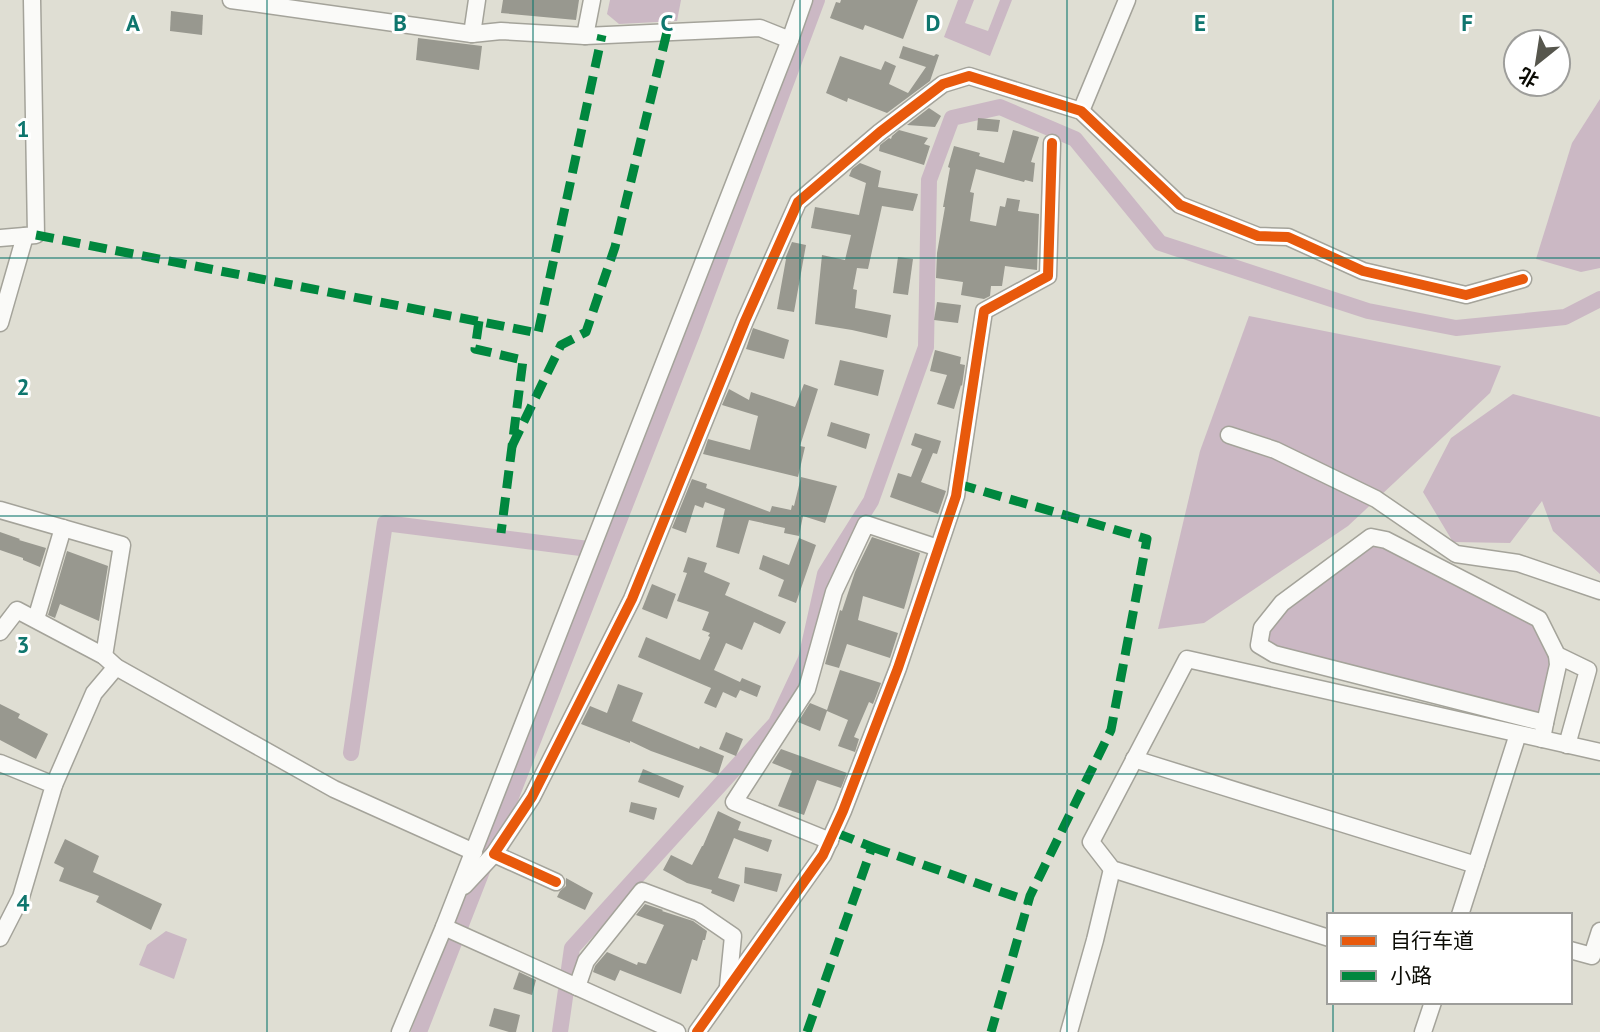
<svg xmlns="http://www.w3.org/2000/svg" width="1600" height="1032" font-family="'PT Sans','Noto Sans SC',sans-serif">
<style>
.water{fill:#cbb8c4}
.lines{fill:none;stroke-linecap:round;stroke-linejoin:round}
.canal{stroke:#cbb8c4;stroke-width:16}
.building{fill:#98988f}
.minor-casing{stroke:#a4a39a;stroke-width:19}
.minor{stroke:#fafaf8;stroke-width:16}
.quiet{stroke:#00873e;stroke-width:9;stroke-dasharray:18 9;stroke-linecap:butt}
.cycleway-casing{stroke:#fff;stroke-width:15}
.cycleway{stroke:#e8590c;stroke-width:10}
.grid{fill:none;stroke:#0f766e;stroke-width:2;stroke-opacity:0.55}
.grid-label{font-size:23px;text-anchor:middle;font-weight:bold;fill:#0f766e;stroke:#fff;stroke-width:6;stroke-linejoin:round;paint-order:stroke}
</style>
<rect width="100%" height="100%" fill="#dfded3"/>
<g class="water">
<path d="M 610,0 L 681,0 L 677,21 L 619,24 L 607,14 Z"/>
<path d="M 958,0 L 974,0 L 965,23 L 988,31 L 1000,0 L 1012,0 L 990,56 L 944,37 Z"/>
<path d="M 1600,99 L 1600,268 L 1581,272 L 1536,259 L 1572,143 Z"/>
<path d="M 1249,316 L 1501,366 L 1490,393 L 1348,526 L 1204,623 L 1158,629 L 1200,451 Z"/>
<path d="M 1513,394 L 1600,417 L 1600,574 L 1553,531 L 1542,501 L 1510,543 L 1453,542 L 1423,492 L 1451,438 Z"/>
<path d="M 1375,541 L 1540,626 L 1551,647 L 1542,717 L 1269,648 L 1265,635 L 1282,609 Z"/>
<path d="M 166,931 L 187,939 L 174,979 L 139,965 L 147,945 Z"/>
</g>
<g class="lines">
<g class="canal">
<path d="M 351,753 L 385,523 L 604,551"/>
<path d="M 419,1032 L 692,334 L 817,0"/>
<path d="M 560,1032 L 572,948 L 776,723 L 806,659 L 825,574 L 871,501 L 926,347 L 929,180 L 952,118 L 1000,107 L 1075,139 L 1160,243 L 1368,311 L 1456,328 L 1565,317 L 1600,299"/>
</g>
</g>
<g class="building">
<path d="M 503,0 L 579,0 L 576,20 L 501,13 Z"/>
<path d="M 841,0 L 918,0 L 903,39 L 865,25 L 863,30 L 830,18 L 836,2 L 840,3 Z"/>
<path d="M 171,11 L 203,15 L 202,35 L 170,31 Z"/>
<path d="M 418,38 L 482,46 L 479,70 L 416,60 Z"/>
<path d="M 903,46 L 934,56 L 936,54 L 939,55 L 930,81 L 887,113 L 848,98 L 847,102 L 826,93 L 840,56 L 881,70 L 885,61 L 896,66 L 889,84 L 908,93 L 926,67 L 899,58 Z"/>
<path d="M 929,108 L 941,116 L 935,127 L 907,125 Z"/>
<path d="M 978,118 L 1000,120 L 998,132 L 977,130 Z"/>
<path d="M 899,130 L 928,138 L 924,144 L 930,146 L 924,165 L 879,151 L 880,145 L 889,138 L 891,139 L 892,136 Z"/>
<path d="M 1013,130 L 1039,137 L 1031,162 L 1035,163 L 1033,182 L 1025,180 L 1024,182 L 976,169 L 970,192 L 974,193 L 970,221 L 996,226 L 1000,206 L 1005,207 L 1007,198 L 1020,200 L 1018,211 L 1039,214 L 1037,270 L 1005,266 L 1002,286 L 991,286 L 990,296 L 984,299 L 961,295 L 963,282 L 936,278 L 937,253 L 945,207 L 943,207 L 950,168 L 948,167 L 954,146 L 980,153 L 979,156 L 1004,163 Z"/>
<path d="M 860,163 L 881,171 L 878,187 L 918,194 L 913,211 L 882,206 L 868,269 L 857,268 L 853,289 L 857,290 L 855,308 L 891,315 L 887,338 L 852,330 L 815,324 L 822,255 L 845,260 L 851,235 L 811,228 L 815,207 L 859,215 L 866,183 L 849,176 L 852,169 Z"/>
<path d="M 792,242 L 806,245 L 794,312 L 777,309 L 786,259 L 785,259 Z"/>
<path d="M 898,257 L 913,259 L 908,295 L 893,293 Z"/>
<path d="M 937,302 L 961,305 L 958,323 L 934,320 Z"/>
<path d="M 753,328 L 789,340 L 784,359 L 746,349 Z"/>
<path d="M 935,350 L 961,357 L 960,364 L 965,365 L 962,386 L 961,385 L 954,409 L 937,404 L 947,375 L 930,371 Z"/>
<path d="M 840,360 L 884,370 L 878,396 L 834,385 Z"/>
<path d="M 804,384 L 818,389 L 800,446 L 805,447 L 798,477 L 703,454 L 708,439 L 750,450 L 758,416 L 722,405 L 729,389 L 749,400 L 751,392 L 795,407 Z"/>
<path d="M 831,422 L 870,434 L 866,449 L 827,436 Z"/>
<path d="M 915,433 L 941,441 L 937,454 L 933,453 L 921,482 L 946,491 L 938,514 L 890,497 L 898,473 L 911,477 L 922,449 L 911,445 Z"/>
<path d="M 801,477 L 837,486 L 825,523 L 803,516 L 799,536 L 784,533 L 785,528 L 749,520 L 739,554 L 716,547 L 725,509 L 705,502 L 703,508 L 695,505 L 686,533 L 672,528 L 692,479 L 707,484 L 706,488 L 770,512 L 772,506 L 791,510 L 792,505 L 794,506 Z"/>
<path d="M 0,532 L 20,539 L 19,540 L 46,548 L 40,567 L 23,560 L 23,558 L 0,550 Z"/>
<path d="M 872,537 L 920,553 L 904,609 L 863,596 L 858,620 L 898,633 L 890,658 L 847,644 L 839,668 L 825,664 L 840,610 L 842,611 L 855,572 Z"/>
<path d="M 799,538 L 816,545 L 796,603 L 778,596 L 784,580 L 759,569 L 763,555 L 789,565 Z"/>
<path d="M 67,551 L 108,566 L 99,621 L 60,604 L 55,618 L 48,615 Z"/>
<path d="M 688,557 L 707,563 L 704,572 L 730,583 L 725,595 L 786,622 L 780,634 L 754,622 L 742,650 L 726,643 L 714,670 L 740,682 L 742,678 L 761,686 L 757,697 L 740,690 L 736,698 L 723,692 L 716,708 L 704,703 L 711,688 L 638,657 L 646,637 L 700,660 L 710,637 L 708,636 L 710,633 L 702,630 L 709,612 L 677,601 L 687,573 L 683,572 Z"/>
<path d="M 652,584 L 676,594 L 667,619 L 642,609 Z"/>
<path d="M 840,670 L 881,683 L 873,704 L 869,702 L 854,737 L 859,739 L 855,752 L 838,746 L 848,720 L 827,711 L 820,731 L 798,722 L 810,703 L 827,710 Z"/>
<path d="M 618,684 L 643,693 L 632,721 L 699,749 L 700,746 L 724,756 L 718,775 L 651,751 L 630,741 L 630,743 L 581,724 L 590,706 L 607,713 Z"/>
<path d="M 0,704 L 20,714 L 18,718 L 48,734 L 36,759 L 0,740 Z"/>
<path d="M 726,732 L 743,739 L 736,756 L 719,749 Z"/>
<path d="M 781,749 L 847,773 L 841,788 L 817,780 L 804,815 L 778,806 L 792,771 L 772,763 Z"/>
<path d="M 643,769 L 684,786 L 679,798 L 638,782 Z"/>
<path d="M 631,802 L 657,808 L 654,820 L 629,812 Z"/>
<path d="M 718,811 L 741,822 L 738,830 L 772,840 L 768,852 L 734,838 L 718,878 L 740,885 L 734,902 L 711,893 L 712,890 L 687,883 L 663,870 L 671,855 L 692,865 L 702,846 L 703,846 Z"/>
<path d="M 65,839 L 99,856 L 93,872 L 162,904 L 151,930 L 96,902 L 99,896 L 59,881 L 64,868 L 54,863 Z"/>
<path d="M 745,867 L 782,874 L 777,892 L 744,883 Z"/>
<path d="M 566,878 L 593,893 L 585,910 L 557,897 L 560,891 L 566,886 Z"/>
<path d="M 645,904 L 663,910 L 662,911 L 693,921 L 707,931 L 705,940 L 703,940 L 697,961 L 692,959 L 681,994 L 620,970 L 615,981 L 593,972 L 595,966 L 607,952 L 637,965 L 638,962 L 646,964 L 664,925 L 636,915 Z"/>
<path d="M 519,972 L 536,980 L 532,995 L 513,989 Z"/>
<path d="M 494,1008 L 520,1015 L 516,1032 L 509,1032 L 489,1026 Z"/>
</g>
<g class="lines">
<defs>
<g id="minor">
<path d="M 231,0 L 472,34 L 501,31 L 585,36 L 760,28 L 790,40"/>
<path d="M 472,34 L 477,0"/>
<path d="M 585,36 L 592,0"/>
<path d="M 1081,111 L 1127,0"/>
<path d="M 0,238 L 36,235 L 32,0"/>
<path d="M 0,323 L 25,236"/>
<path d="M 1229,435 L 1275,450 L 1376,499 L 1456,554 L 1518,563 L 1600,591"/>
<path d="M 0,510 L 122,545 L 104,656"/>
<path d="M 36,619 L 63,528"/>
<path d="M 0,632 L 17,610 L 104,656 L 116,667 L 334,789 L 474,852"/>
<path d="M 1545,723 L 1558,665 L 1557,655"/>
<path d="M 1542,739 L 1545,723 L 1274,654 L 1259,645 L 1262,628 L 1282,603 L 1371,537 L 1386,540 L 1539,619 L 1557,655 L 1588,670 L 1567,745"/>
<path d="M 1134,759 L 1476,865"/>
<path d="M 0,763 L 54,785 L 21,897 L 0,938"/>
<path d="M 54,785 L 94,693 L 116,667"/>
<path d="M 830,841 L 734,802 L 807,689 L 834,592 L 866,524 L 938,548"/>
<path d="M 556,882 L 494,854 L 532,797 L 632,599 L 745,321 L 798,202 L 880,132 L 943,84 L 969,76 L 1081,111 L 1180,205 L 1258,236 L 1288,237 L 1363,271 L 1466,295 L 1523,279"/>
<path d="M 464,886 L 494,854"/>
<path d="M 1460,915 L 1518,734"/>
<path d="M 444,927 L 677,1032"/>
<path d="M 1329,938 L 1112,869 L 1091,842 L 1187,659 L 1600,752"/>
<path d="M 1570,950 L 1592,956 L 1600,931"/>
<path d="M 577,987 L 586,961 L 642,891 L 698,912 L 733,936 L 728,986"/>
<path d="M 400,1032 L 444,927 L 790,40 L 804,0"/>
<path d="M 697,1032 L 823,855 L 843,811 L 898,668 L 956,496 L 984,311 L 1048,276 L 1052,143"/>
<path d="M 1069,1032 L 1095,940 L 1112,869"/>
<path d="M 1423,1032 L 1433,1002"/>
</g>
</defs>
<use href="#minor" class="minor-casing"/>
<use href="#minor" class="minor"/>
<g class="quiet">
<path d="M 36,235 L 538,333 L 602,35"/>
<path d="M 479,321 L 475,349 L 523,360 L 501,533"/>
<path d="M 512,446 L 561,345 L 586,332 L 615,247 L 667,32"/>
<path d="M 958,484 L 1147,539 L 1111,730 L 1030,896 L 991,1032"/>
<path d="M 872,847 L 1028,901"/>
<path d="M 807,1032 L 872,847 L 834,832"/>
</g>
<defs>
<g id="cycleway">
<path d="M 556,882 L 494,854 L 532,797 L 632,599 L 745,321 L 798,202 L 880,132 L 943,84 L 969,76 L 1081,111 L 1180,205 L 1258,236 L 1288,237 L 1363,271 L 1466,295 L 1523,279"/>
<path d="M 697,1032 L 823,855 L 843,811 L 898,668 L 956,496 L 984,311 L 1048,276 L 1052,143"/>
</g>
</defs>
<use href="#cycleway" class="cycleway-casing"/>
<use href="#cycleway" class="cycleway"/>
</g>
<path class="grid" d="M 267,0 L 267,1032M 533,0 L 533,1032M 800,0 L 800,1032M 1067,0 L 1067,1032M 1333,0 L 1333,915M 0,258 L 1600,258M 0,516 L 1600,516M 0,774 L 1600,774M 1333,1002 L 1333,1032"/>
<g class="grid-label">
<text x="133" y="31">A</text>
<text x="400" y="31">B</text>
<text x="667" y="31">C</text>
<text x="933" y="31">D</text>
<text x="1200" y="31">E</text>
<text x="1467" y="31">F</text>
<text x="23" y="137">1</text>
<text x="23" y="395">2</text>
<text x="23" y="653">3</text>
<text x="23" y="911">4</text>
</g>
<rect x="1327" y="913" width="245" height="91" fill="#ffffff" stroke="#9e9e9b" stroke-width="2"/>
<rect x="1341" y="936" width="35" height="10" fill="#e8590c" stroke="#9e9e9b" stroke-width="2"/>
<text x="1390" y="948" font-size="21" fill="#0c0c05">自行车道</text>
<rect x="1341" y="971" width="35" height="10" fill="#00873e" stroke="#9e9e9b" stroke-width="2"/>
<text x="1390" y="983" font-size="21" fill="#0c0c05">小路</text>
<g transform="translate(1537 63) rotate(210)"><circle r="33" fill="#ffffff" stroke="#9e9e9b" stroke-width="2"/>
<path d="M0-5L12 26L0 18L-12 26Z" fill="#56564d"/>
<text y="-10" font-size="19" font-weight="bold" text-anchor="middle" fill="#0c0c05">北</text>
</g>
</svg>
